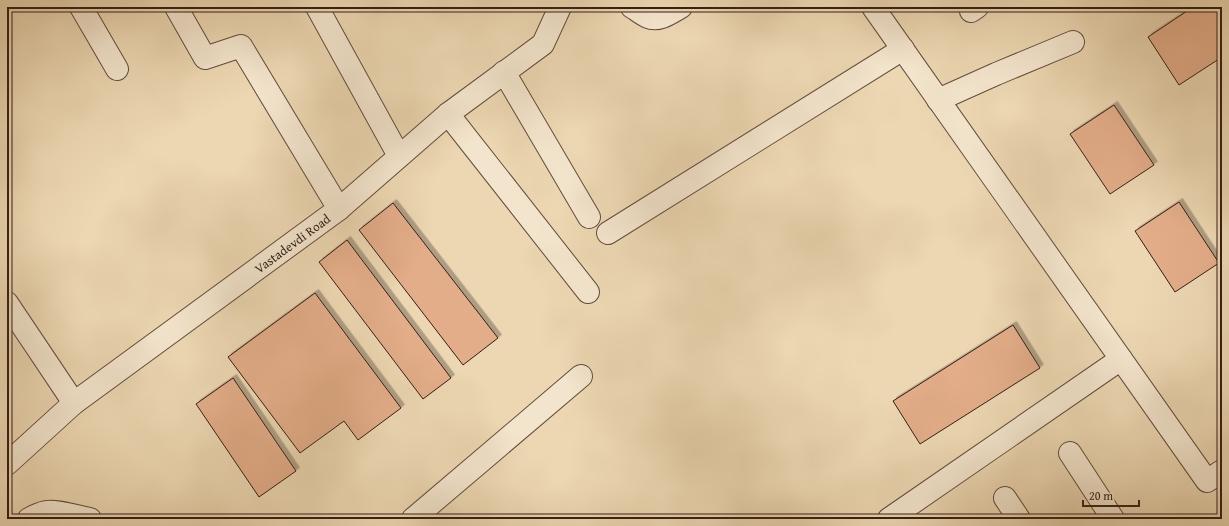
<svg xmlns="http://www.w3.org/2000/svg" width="1229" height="526" font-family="'Gentium Book Plus',serif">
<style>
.building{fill:#e3ad89;stroke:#341f16;filter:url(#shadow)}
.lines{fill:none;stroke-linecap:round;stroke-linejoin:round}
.minor-casing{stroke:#624d3d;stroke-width:24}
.minor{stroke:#f3e5cd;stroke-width:22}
.labels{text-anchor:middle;stroke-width:3;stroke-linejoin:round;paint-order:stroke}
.street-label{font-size:13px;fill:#341f16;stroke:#f3e5cd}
</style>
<defs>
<filter id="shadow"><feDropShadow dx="3.5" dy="-3.5" stdDeviation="0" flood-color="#0004"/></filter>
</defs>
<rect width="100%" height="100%" fill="#ecd7b2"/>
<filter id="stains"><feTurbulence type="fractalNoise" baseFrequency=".005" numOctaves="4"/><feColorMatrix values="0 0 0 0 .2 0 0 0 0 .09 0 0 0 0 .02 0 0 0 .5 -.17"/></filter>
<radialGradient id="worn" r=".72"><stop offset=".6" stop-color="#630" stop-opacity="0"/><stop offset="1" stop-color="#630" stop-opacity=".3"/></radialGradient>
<g class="building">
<path d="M 1193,7 L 1222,7 L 1222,57 L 1179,85 L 1148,37 Z"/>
<path d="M 1114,105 L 1154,165 L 1110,194 L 1070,134 Z"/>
<path d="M 1179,202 L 1219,263 L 1175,292 L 1135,231 Z"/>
<path d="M 393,203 L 498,338 L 463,365 L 359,230 Z"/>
<path d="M 347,240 L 451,378 L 423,399 L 319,262 Z"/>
<path d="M 315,293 L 401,408 L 358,440 L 344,421 L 300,453 L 228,357 Z"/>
<path d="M 1013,325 L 1040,368 L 920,444 L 893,401 Z"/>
<path d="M 233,378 L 296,471 L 259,497 L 196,404 Z"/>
</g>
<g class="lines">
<defs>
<g id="minor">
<path d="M 81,7 L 117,69"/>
<path d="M 176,7 L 205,58 L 241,46 L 339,209"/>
<path d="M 317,7 L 399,156"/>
<path d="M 632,7 C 637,10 643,15 648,17 C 659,22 672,12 681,7"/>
<path d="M 873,7 L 1207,481 L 1222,471"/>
<path d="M 971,11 L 977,7"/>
<path d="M 504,72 L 589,217"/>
<path d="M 938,100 L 996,74 L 1073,42"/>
<path d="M 448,114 L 588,292"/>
<path d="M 608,233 L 903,49"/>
<path d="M 7,303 L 74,403"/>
<path d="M 1070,453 L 1113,519"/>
<path id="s1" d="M 7,464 L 74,403 L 339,209 L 448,114 L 543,44 L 560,7"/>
<path d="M 1005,498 L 1019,519"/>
<path d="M 29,519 C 34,516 40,513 46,512 C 57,510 78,517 90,519"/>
<path d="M 413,519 L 581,376"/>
<path d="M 889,519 L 1121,359"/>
</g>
</defs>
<use href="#minor" class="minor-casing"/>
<use href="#minor" class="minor"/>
</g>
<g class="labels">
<g class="street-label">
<text dy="5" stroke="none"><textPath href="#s1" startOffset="361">Vastadevdi Road</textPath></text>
</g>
</g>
<rect width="1229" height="526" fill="none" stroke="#ecd7b2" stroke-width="24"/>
<rect x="8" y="8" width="1213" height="510" fill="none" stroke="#341f16" stroke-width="2"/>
<rect x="12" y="12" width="1205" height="502" fill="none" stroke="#341f16"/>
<path d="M1083 500v6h56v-6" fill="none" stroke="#341f16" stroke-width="2"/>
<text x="1089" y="500" font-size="12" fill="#341f16" stroke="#f3e5cd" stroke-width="3" paint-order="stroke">20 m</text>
<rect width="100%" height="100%" filter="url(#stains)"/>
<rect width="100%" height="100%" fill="url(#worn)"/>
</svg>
